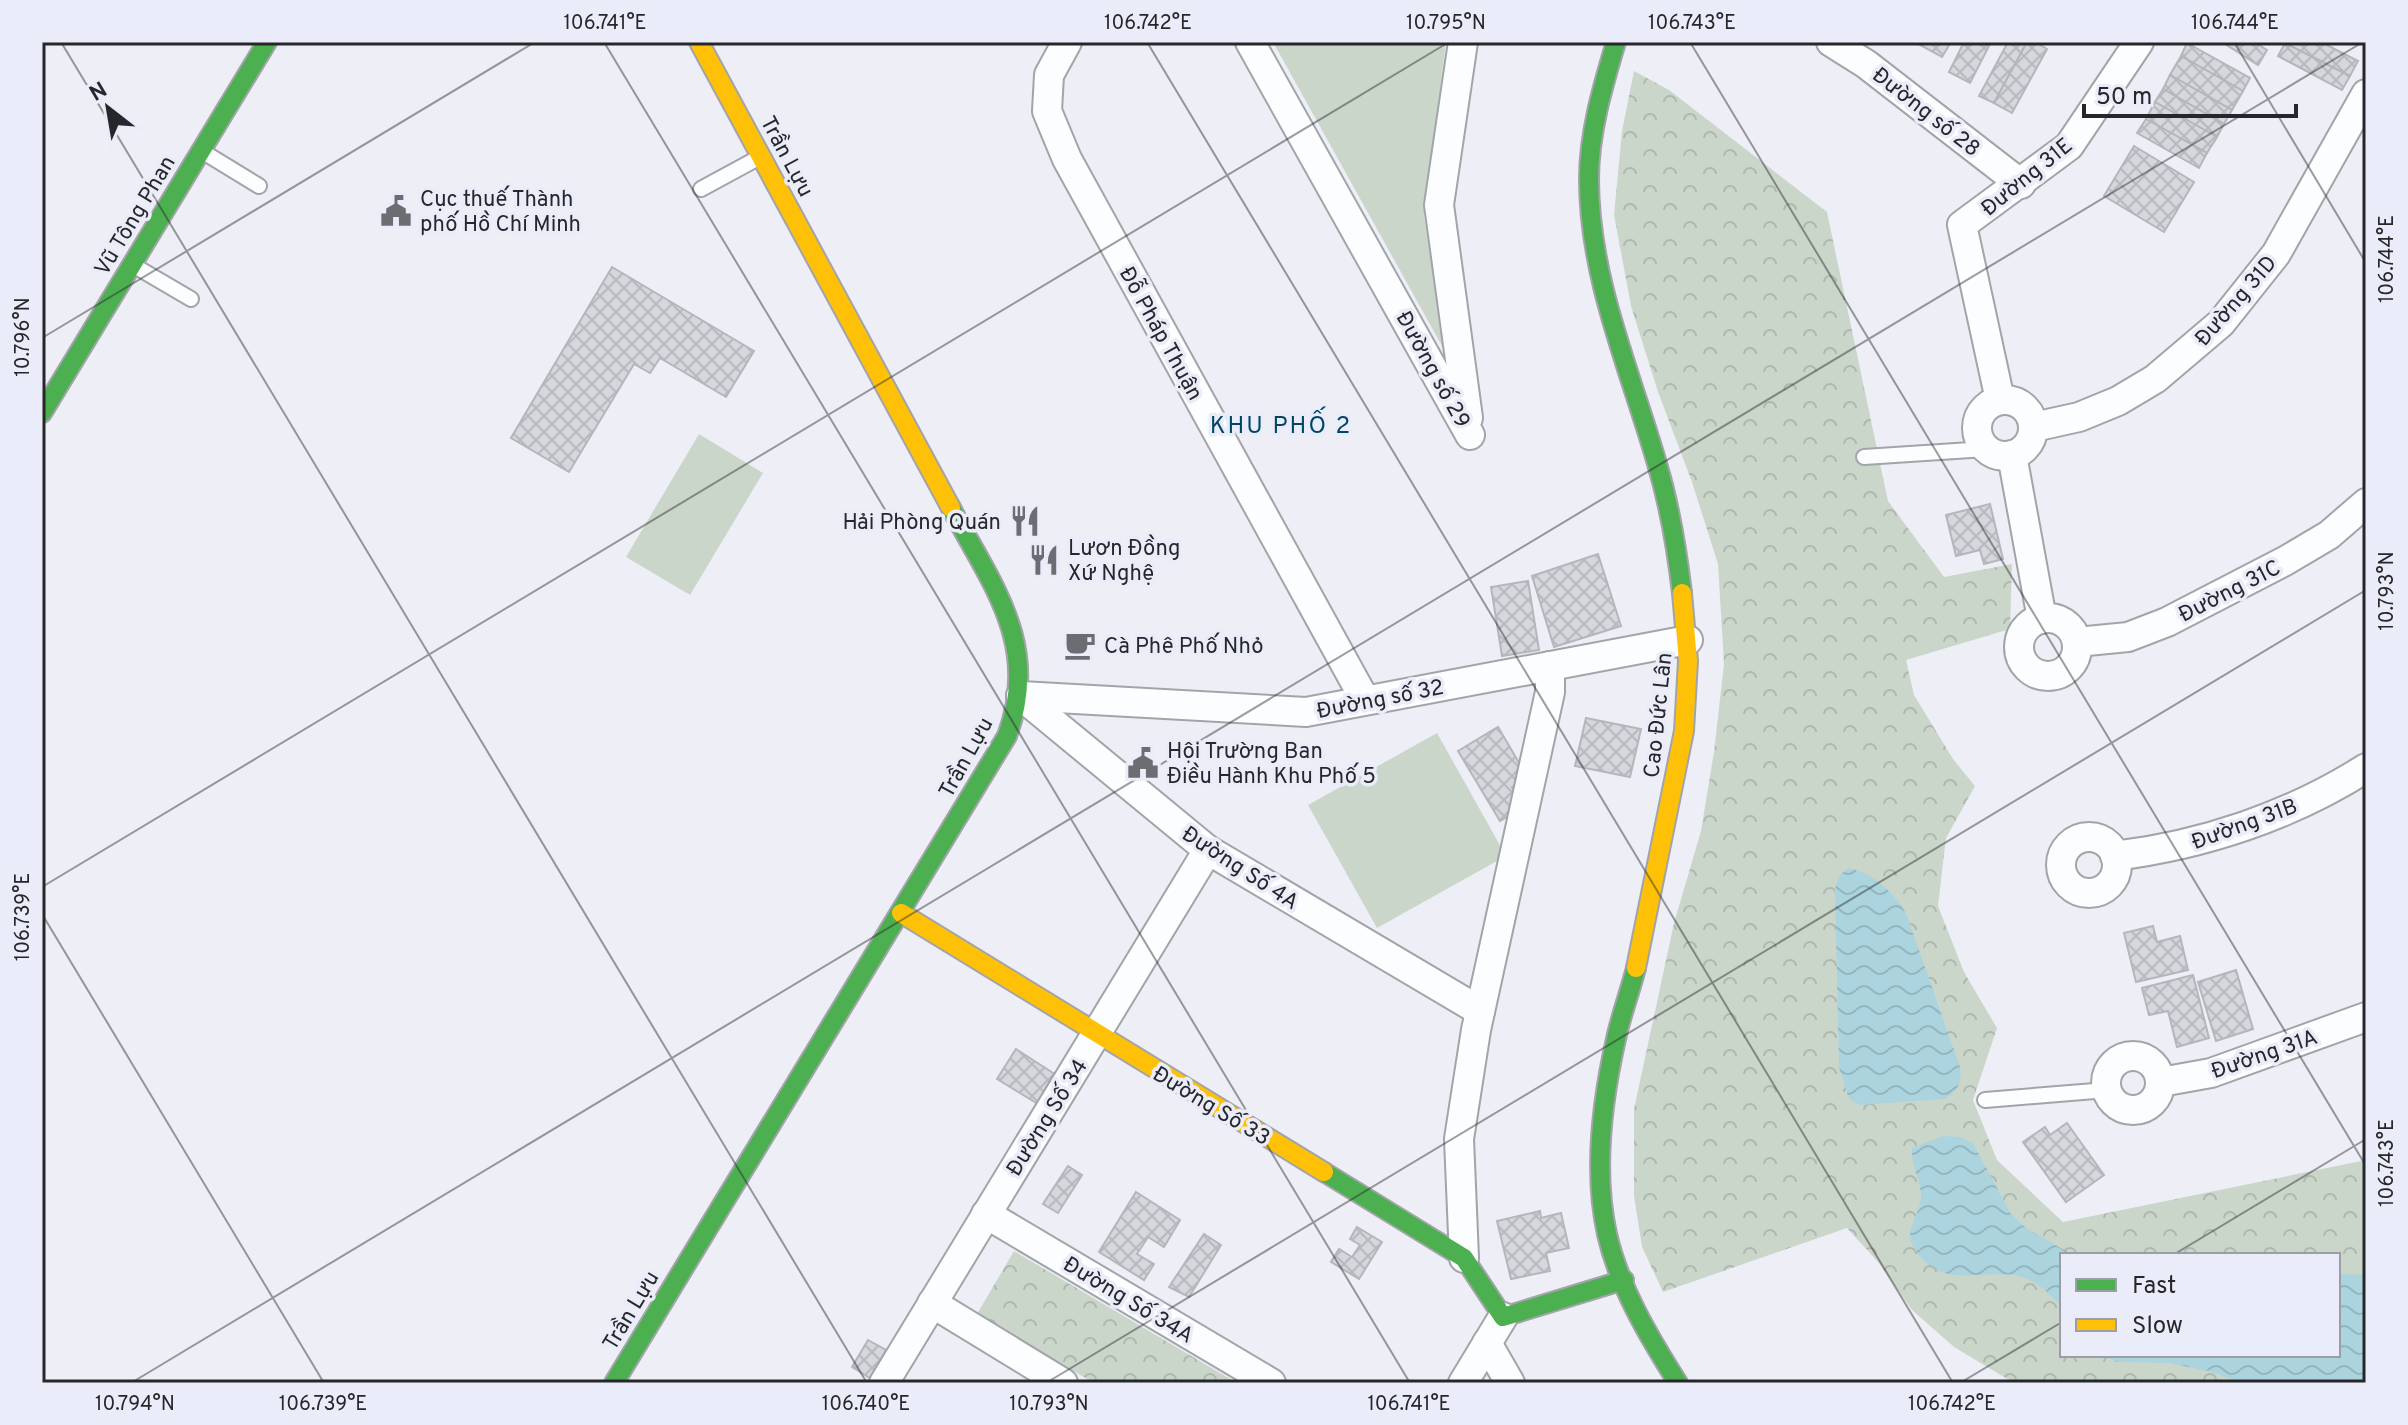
<svg xmlns="http://www.w3.org/2000/svg" width="2408" height="1425" font-family="Overpass,sans-serif">
<style>
.green{fill:#cbd6cb}
.park{fill:url(#park-crowns);fill-rule:evenodd}
.water{fill:url(#water-waves)}
.building{fill:url(#building-cross-hatch);stroke:#b5b6bc;stroke-width:2}
.lines{fill:none;stroke-linecap:round;stroke-linejoin:round}
.lane-casing{stroke:#a3a4a9;stroke-width:18}
.street-casing{stroke:#a3a4a9;stroke-width:32}
.fast-casing{stroke:#a3a4a9;stroke-width:22}
.slow-casing{stroke:#a3a4a9;stroke-width:22}
.lane{stroke:#fcfdfe;stroke-width:14}
.street{stroke:#fcfdfe;stroke-width:28}
.fast{stroke:#4caf50;stroke-width:18}
.slow{stroke:#ffc107;stroke-width:18}
.ticks{fill:none;stroke:#26272b;stroke-width:2;stroke-opacity:0.45}
.labels{text-anchor:middle;stroke-width:7;stroke-linejoin:round;paint-order:stroke}
.street-label{font-size:22px;fill:#26272b;stroke:#eaedf9}
.poi-label{font-size:22px;fill:#26272b;stroke:#eaedf9;text-anchor:start}
.neighbourhood-label{font-size:24px;letter-spacing:2px;fill:#004664;stroke:#eaedf9}
.neatline{fill:none;stroke:#26272b;stroke-width:3}
.ticks-label{font-size:20px;text-anchor:middle;fill:#26272b}
</style>
<defs>
<pattern id="park-crowns" width="20" height="18" patternUnits="userSpaceOnUse" patternTransform="scale(2)"><rect width="20" height="18" fill="#cbd6cb"/><path d="M2 6a3 3 0 1 1 6 0M12 15a3 3 0 1 1 6 0" fill="none" stroke="#aeb8ae"/></pattern>
<pattern id="water-waves" width="16" height="10" patternUnits="userSpaceOnUse" patternTransform="scale(2)"><rect width="16" height="10" fill="#acd4de"/><path d="M0 5q4-4 8 0t8 0" fill="none" stroke="#94b6bf"/></pattern>
<pattern id="building-cross-hatch" width="8" height="8" patternUnits="userSpaceOnUse" patternTransform="scale(2)"><rect width="8" height="8" fill="#d6d7dc"/><path d="M0 0l8 8M0 8l8-8" fill="none" stroke="#b8b9bd"/></pattern>
</defs>
<rect width="100%" height="100%" fill="#eeeff6"/>
<g class="green">
<path d="M 1273,42 L 1446,42 L 1424,216 L 1447,355 Z"/>
<path d="M 699,434 L 763,473 L 690,595 L 626,557 Z"/>
<path d="M 1437,733 L 1506,856 L 1377,928 L 1308,805 Z"/>
</g>
<g class="park">
<path d="M 1634,71 L 1669,90 L 1827,212 L 1888,501 L 1944,577 L 2012,564 L 2010,629 L 1906,660 L 1914,695 L 1953,759 L 1975,786 L 1946,838 L 1938,906 L 1964,972 L 1997,1028 L 1973,1100 L 1997,1160 L 2063,1222 L 2366,1160 L 2366,1383 L 2014,1383 L 1954,1347 L 1912,1310 L 1878,1262 L 1847,1228 L 1663,1292 L 1642,1247 L 1634,1196 L 1634,1109 L 1674,923 L 1701,831 L 1714,752 L 1724,664 L 1718,564 L 1692,482 L 1658,392 L 1631,306 L 1614,215 L 1622,131 ZM 2062,1255 L 2338,1255 L 2338,1355 L 2062,1355 Z"/>
<path d="M 1014,1251 L 1237,1383 L 1094,1383 L 977,1314 Z"/>
</g>
<g class="water">
<path d="M 1848,868 C 1872,872 1897,894 1907,916 L 1960,1067 C 1962,1083 1959,1090 1945,1099 L 1861,1105 L 1853,1102 L 1848,1096 L 1839,1067 L 1835,889 L 1839,876 Z"/>
<path d="M 1943,1136 L 1960,1137 L 1973,1143 L 2011,1214 L 2026,1228 L 2073,1255 L 2062,1255 L 2062,1308 C 2051,1294 2036,1280 2018,1276 C 1982,1269 1946,1289 1919,1255 C 1916,1250 1911,1244 1910,1238 C 1909,1224 1921,1211 1921,1196 C 1921,1180 1910,1164 1912,1148 Z"/>
<path d="M 2338,1274 L 2366,1275 L 2366,1383 L 2242,1383 L 2208,1371 L 2169,1363 L 2119,1362 L 2098,1355 L 2338,1355 Z"/>
</g>
<g class="building">
<path d="M 1922,42 L 1951,42 L 1942,57 L 1920,45 Z"/>
<path d="M 1964,42 L 1991,42 L 1970,83 L 1949,72 Z"/>
<path d="M 2008,42 L 2027,42 L 1994,103 L 1979,96 Z"/>
<path d="M 2027,42 L 2035,42 L 2047,49 L 2012,113 L 1994,103 Z"/>
<path d="M 2222,42 L 2254,42 L 2267,50 L 2258,65 Z"/>
<path d="M 2321,42 L 2358,61 L 2350,76 L 2285,43 Z"/>
<path d="M 2187,43 L 2250,78 L 2243,91 L 2181,56 Z"/>
<path d="M 2285,43 L 2350,76 L 2342,90 L 2278,56 Z"/>
<path d="M 2181,56 L 2243,91 L 2232,110 L 2170,75 Z"/>
<path d="M 2170,75 L 2232,110 L 2224,124 L 2163,89 Z"/>
<path d="M 2163,89 L 2224,124 L 2217,137 L 2155,102 Z"/>
<path d="M 2155,102 L 2217,137 L 2207,153 L 2146,119 Z"/>
<path d="M 2146,119 L 2207,153 L 2199,168 L 2137,133 Z"/>
<path d="M 2134,146 L 2194,182 L 2164,232 L 2104,196 Z"/>
<path d="M 612,267 L 754,351 L 726,397 L 660,358 L 650,373 L 634,364 L 569,472 L 511,438 Z"/>
<path d="M 1990,504 L 2003,559 L 1984,564 L 1980,550 L 1956,556 L 1946,515 Z"/>
<path d="M 1598,554 L 1621,626 L 1554,647 L 1532,576 Z"/>
<path d="M 1528,581 L 1539,650 L 1502,656 L 1491,587 Z"/>
<path d="M 1586,718 L 1641,729 L 1630,777 L 1575,766 Z"/>
<path d="M 1498,727 L 1528,778 L 1512,787 L 1524,806 L 1500,821 L 1458,751 Z"/>
<path d="M 2153,926 L 2157,942 L 2180,936 L 2188,970 L 2136,982 L 2124,933 Z"/>
<path d="M 2236,970 L 2253,1029 L 2216,1041 L 2198,982 Z"/>
<path d="M 2193,975 L 2209,1038 L 2177,1047 L 2168,1011 L 2149,1015 L 2142,988 Z"/>
<path d="M 1016,1049 L 1064,1080 L 1046,1109 L 997,1079 Z"/>
<path d="M 2067,1123 L 2104,1175 L 2066,1202 L 2023,1142 L 2045,1127 L 2050,1135 Z"/>
<path d="M 1068,1166 L 1082,1175 L 1058,1213 L 1043,1204 Z"/>
<path d="M 1136,1192 L 1180,1220 L 1164,1247 L 1148,1237 L 1137,1254 L 1154,1264 L 1144,1280 L 1099,1252 Z"/>
<path d="M 1540,1211 L 1541,1218 L 1561,1213 L 1569,1248 L 1546,1253 L 1550,1271 L 1511,1279 L 1497,1221 Z"/>
<path d="M 1357,1227 L 1382,1242 L 1359,1279 L 1331,1262 L 1339,1249 L 1352,1257 L 1360,1245 L 1350,1239 Z"/>
<path d="M 1204,1234 L 1221,1245 L 1189,1297 L 1169,1287 Z"/>
<path d="M 868,1340 L 886,1350 L 878,1364 L 890,1371 L 878,1383 L 852,1367 Z"/>
</g>
<g class="lines">
<defs>
<g id="lane">
<path d="M 205,153 L 259,186"/>
<path d="M 701,189 L 760,157"/>
<path d="M 133,265 L 191,299"/>
<path d="M 1864,457 L 1986,449"/>
<path d="M 1985,1100 L 2107,1090"/>
</g>
<g id="street">
<path d="M 1067,42 L 1049,75 L 1047,111 L 1067,159 L 1365,700"/>
<path d="M 1250,42 L 1470,435"/>
<path d="M 1463,42 L 1439,205 L 1468,418"/>
<path d="M 1831,42 L 1866,64 L 2021,184"/>
<path d="M 2000,400 L 1962,225 L 2069,146 L 2139,42"/>
<circle cx="2005" cy="428" r="28"/>
<path d="M 2034,427 L 2079,417 L 2118,401 L 2155,379 L 2221,323 L 2276,254 L 2366,94"/>
<path d="M 2012,455 L 2042,619"/>
<circle cx="2048" cy="647" r="29"/>
<path d="M 2077,642 L 2128,637 L 2167,622 L 2285,561 L 2329,535 L 2366,503"/>
<path d="M 1021,696 L 1306,712 L 1688,640"/>
<path d="M 1021,696 L 1208,850 L 1480,1011"/>
<circle cx="2089" cy="865" r="28"/>
<path d="M 2115,856 C 2203,845 2291,816 2366,768"/>
<circle cx="2133" cy="1083" r="27"/>
<path d="M 2161,1082 L 2211,1073 L 2366,1017"/>
<path d="M 986,1214 L 1271,1383"/>
<path d="M 1464,1258 L 1459,1139 L 1476,1030 L 1550,692 L 1550,666"/>
<path d="M 932,1303 L 1063,1383"/>
<path d="M 1487,1343 L 1510,1383"/>
<path d="M 884,1383 L 1208,850"/>
<path d="M 1463,1383 L 1503,1317"/>
</g>
<g id="fast">
<path d="M 1616,42 C 1603,86 1589,132 1589,179 C 1589,280 1631,372 1658,467 C 1670,508 1677,550 1682,593"/>
<path d="M 42,413 L 267,42"/>
<path d="M 1636,968 C 1630,992 1621,1015 1616,1039 C 1602,1101 1593,1171 1607,1234 C 1619,1287 1649,1337 1678,1383"/>
<path d="M 1324,1172 L 1464,1258 L 1503,1317 L 1624,1280"/>
<path d="M 614,1383 L 1007,736 C 1041,645 992,585 951,508"/>
</g>
<g id="slow">
<path d="M 699,42 L 951,508"/>
<path d="M 901,913 L 1324,1172"/>
<path d="M 1636,968 L 1684,731 L 1688,661 L 1682,593"/>
</g>
</defs>
<use href="#lane" class="lane-casing"/>
<use href="#street" class="street-casing"/>
<use href="#fast" class="fast-casing"/>
<use href="#slow" class="slow-casing"/>
<use href="#lane" class="lane"/>
<use href="#street" class="street"/>
<use href="#fast" class="fast"/>
<use href="#slow" class="slow"/>
</g>
<path class="ticks" d="M 61,42 L 867,1383M 604,42 L 1410,1383M 1147,42 L 1953,1383M 1690,42 L 2366,1166M 2234,42 L 2366,263M 42,338 L 535,42M 42,887 L 1449,42M 42,914 L 324,1383M 2173,1255 L 2366,1139M 131,1383 L 2363,42M 1046,1383 L 2366,590M 1960,1383 L 2062,1322"/>
<defs>
<symbol id="civic-bare" viewBox="-9 -9 18 18"><path d="M-.6-6.5H3V-4.5H.6V-3L4-1V1h2V6H-6V1h2V-1L-.6-3ZM-1.2 2.5V6h2.4V2.5Z" fill="#6c6d72" stroke="#eaedf9" stroke-width="2.5" paint-order="stroke"/></symbol>
<symbol id="restaurant-bare" viewBox="-9 -9 18 18"><path d="M-5-6h1v4h1v-4h1v4h1v-4h1v5L-1.5 .5V6h-2V.5L-5-1ZM5-6V6H3V1.5H1.5Q1.5-4 5-6Z" fill="#6c6d72" stroke="#eaedf9" stroke-width="2.5" paint-order="stroke"/></symbol>
<symbol id="cafe-bare" viewBox="-9 -9 18 18"><path d="M-5.5-4.5H6V0H3Q3 3.5 0 3.5H-2.5Q-5.5 3.5-5.5 0ZM3-3.2v2h1.7v-2ZM-6 4.5H4V6H-6Z" fill="#6c6d72" stroke="#eaedf9" stroke-width="2.5" paint-order="stroke"/></symbol>
</defs>
<g fill-rule="evenodd">
<use href="#civic-bare" x="374" y="189" width="44" height="44"/>
<use href="#restaurant-bare" x="1003" y="499" width="44" height="44"/>
<use href="#restaurant-bare" x="1022" y="538" width="44" height="44"/>
<use href="#cafe-bare" x="1058" y="623" width="44" height="44"/>
<use href="#civic-bare" x="1121" y="741" width="44" height="44"/>
</g>
<g class="labels">
<g class="street-label">
<text transform="translate(1927 111) rotate(38)" y="8">Đường số 28</text>
<text transform="translate(788 156) rotate(62)" y="8">Trần Lựu</text>
<text transform="translate(2026 176) rotate(-39)" y="8">Đường 31E</text>
<text transform="translate(134 215) rotate(-59)" y="8">Vũ Tông Phan</text>
<text transform="translate(2235 300) rotate(-49)" y="8">Đường 31D</text>
<text transform="translate(1162 333) rotate(61)" y="8">Đỗ Pháp Thuận</text>
<text transform="translate(1434 369) rotate(61)" y="8">Đường số 29</text>
<text transform="translate(2229 590) rotate(-27)" y="8">Đường 31C</text>
<text transform="translate(1380 698) rotate(-11)" y="8">Đường số 32</text>
<text transform="translate(1657 715) rotate(-84)" y="8">Cao Đức Lân</text>
<text transform="translate(965 757) rotate(-61)" y="8">Trần Lựu</text>
<text transform="translate(2244 823) rotate(-20)" y="8">Đường 31B</text>
<text transform="translate(1241 867) rotate(33)" y="8">Đường Số 4A</text>
<text transform="translate(2264 1053) rotate(-19)" y="8">Đường 31A</text>
<text transform="translate(1212 1105) rotate(31)" y="8">Đường Số 33</text>
<text transform="translate(1046 1117) rotate(-58)" y="8">Đường Số 34</text>
<text transform="translate(1129 1299) rotate(31)" y="8">Đường Số 34A</text>
<text transform="translate(630 1310) rotate(-59)" y="8">Trần Lựu</text>
</g>
<g class="poi-label">
<text x="420" y="206">Cục thuế Thành<tspan x="420" dy="25">phố Hồ Chí Minh</tspan></text>
<text x="1001" y="529" text-anchor="end">Hải Phòng Quán</text>
<text x="1068" y="555">Lươn Đồng<tspan x="1068" dy="25">Xứ Nghệ</tspan></text>
<text x="1104" y="653">Cà Phê Phố Nhỏ</text>
<text x="1167" y="758">Hội Trường Ban<tspan x="1167" dy="25">Điều Hành Khu Phố 5</tspan></text>
</g>
<g class="neighbourhood-label">
<text x="1281" y="433">KHU PHỐ 2</text>
</g>
</g>
<rect width="2408" height="1425" fill="none" stroke="#eaedf9" stroke-width="88"/>
<rect x="2060" y="1253" width="280" height="104" fill="#eaedf9" stroke="#9c9ea7" stroke-width="2"/>
<rect x="2076" y="1279" width="40" height="12" fill="#4caf50" stroke="#9c9ea7" stroke-width="2"/>
<text x="2132" y="1293" font-size="24" fill="#26272b">Fast</text>
<rect x="2076" y="1319" width="40" height="12" fill="#ffc107" stroke="#9c9ea7" stroke-width="2"/>
<text x="2132" y="1333" font-size="24" fill="#26272b">Slow</text>
<g transform="translate(108 108) rotate(329)" stroke="#eaedf9" stroke-width="6" paint-order="stroke">
<path d="M0-6L14 30L0 20L-14 30Z" fill="#26272b"/>
<text y="-12" font-size="22" font-weight="bold" text-anchor="middle" fill="#26272b">N</text>
</g>
<path d="M2084 104v12h212v-12" fill="none" stroke="#26272b" stroke-width="4"/>
<text x="2096" y="104" font-size="24" fill="#26272b" stroke="#eaedf9" stroke-width="6" paint-order="stroke">50 m</text>
<rect x="44" y="44" width="2320" height="1337" class="neatline"/>
<g class="ticks-label">
<text x="605" y="29">106.741°E</text>
<text x="1148" y="29">106.742°E</text>
<text x="1446" y="29">10.795°N</text>
<text x="1692" y="29">106.743°E</text>
<text x="2235" y="29">106.744°E</text>
<text transform="translate(2386 259) rotate(-90)" y="7">106.744°E</text>
<text transform="translate(22 337) rotate(-90)" y="7">10.796°N</text>
<text transform="translate(2386 591) rotate(-90)" y="7">10.793°N</text>
<text transform="translate(22 917) rotate(-90)" y="7">106.739°E</text>
<text transform="translate(2386 1163) rotate(-90)" y="7">106.743°E</text>
<text x="135" y="1410">10.794°N</text>
<text x="323" y="1410">106.739°E</text>
<text x="866" y="1410">106.740°E</text>
<text x="1049" y="1410">10.793°N</text>
<text x="1409" y="1410">106.741°E</text>
<text x="1952" y="1410">106.742°E</text>
</g>
</svg>
